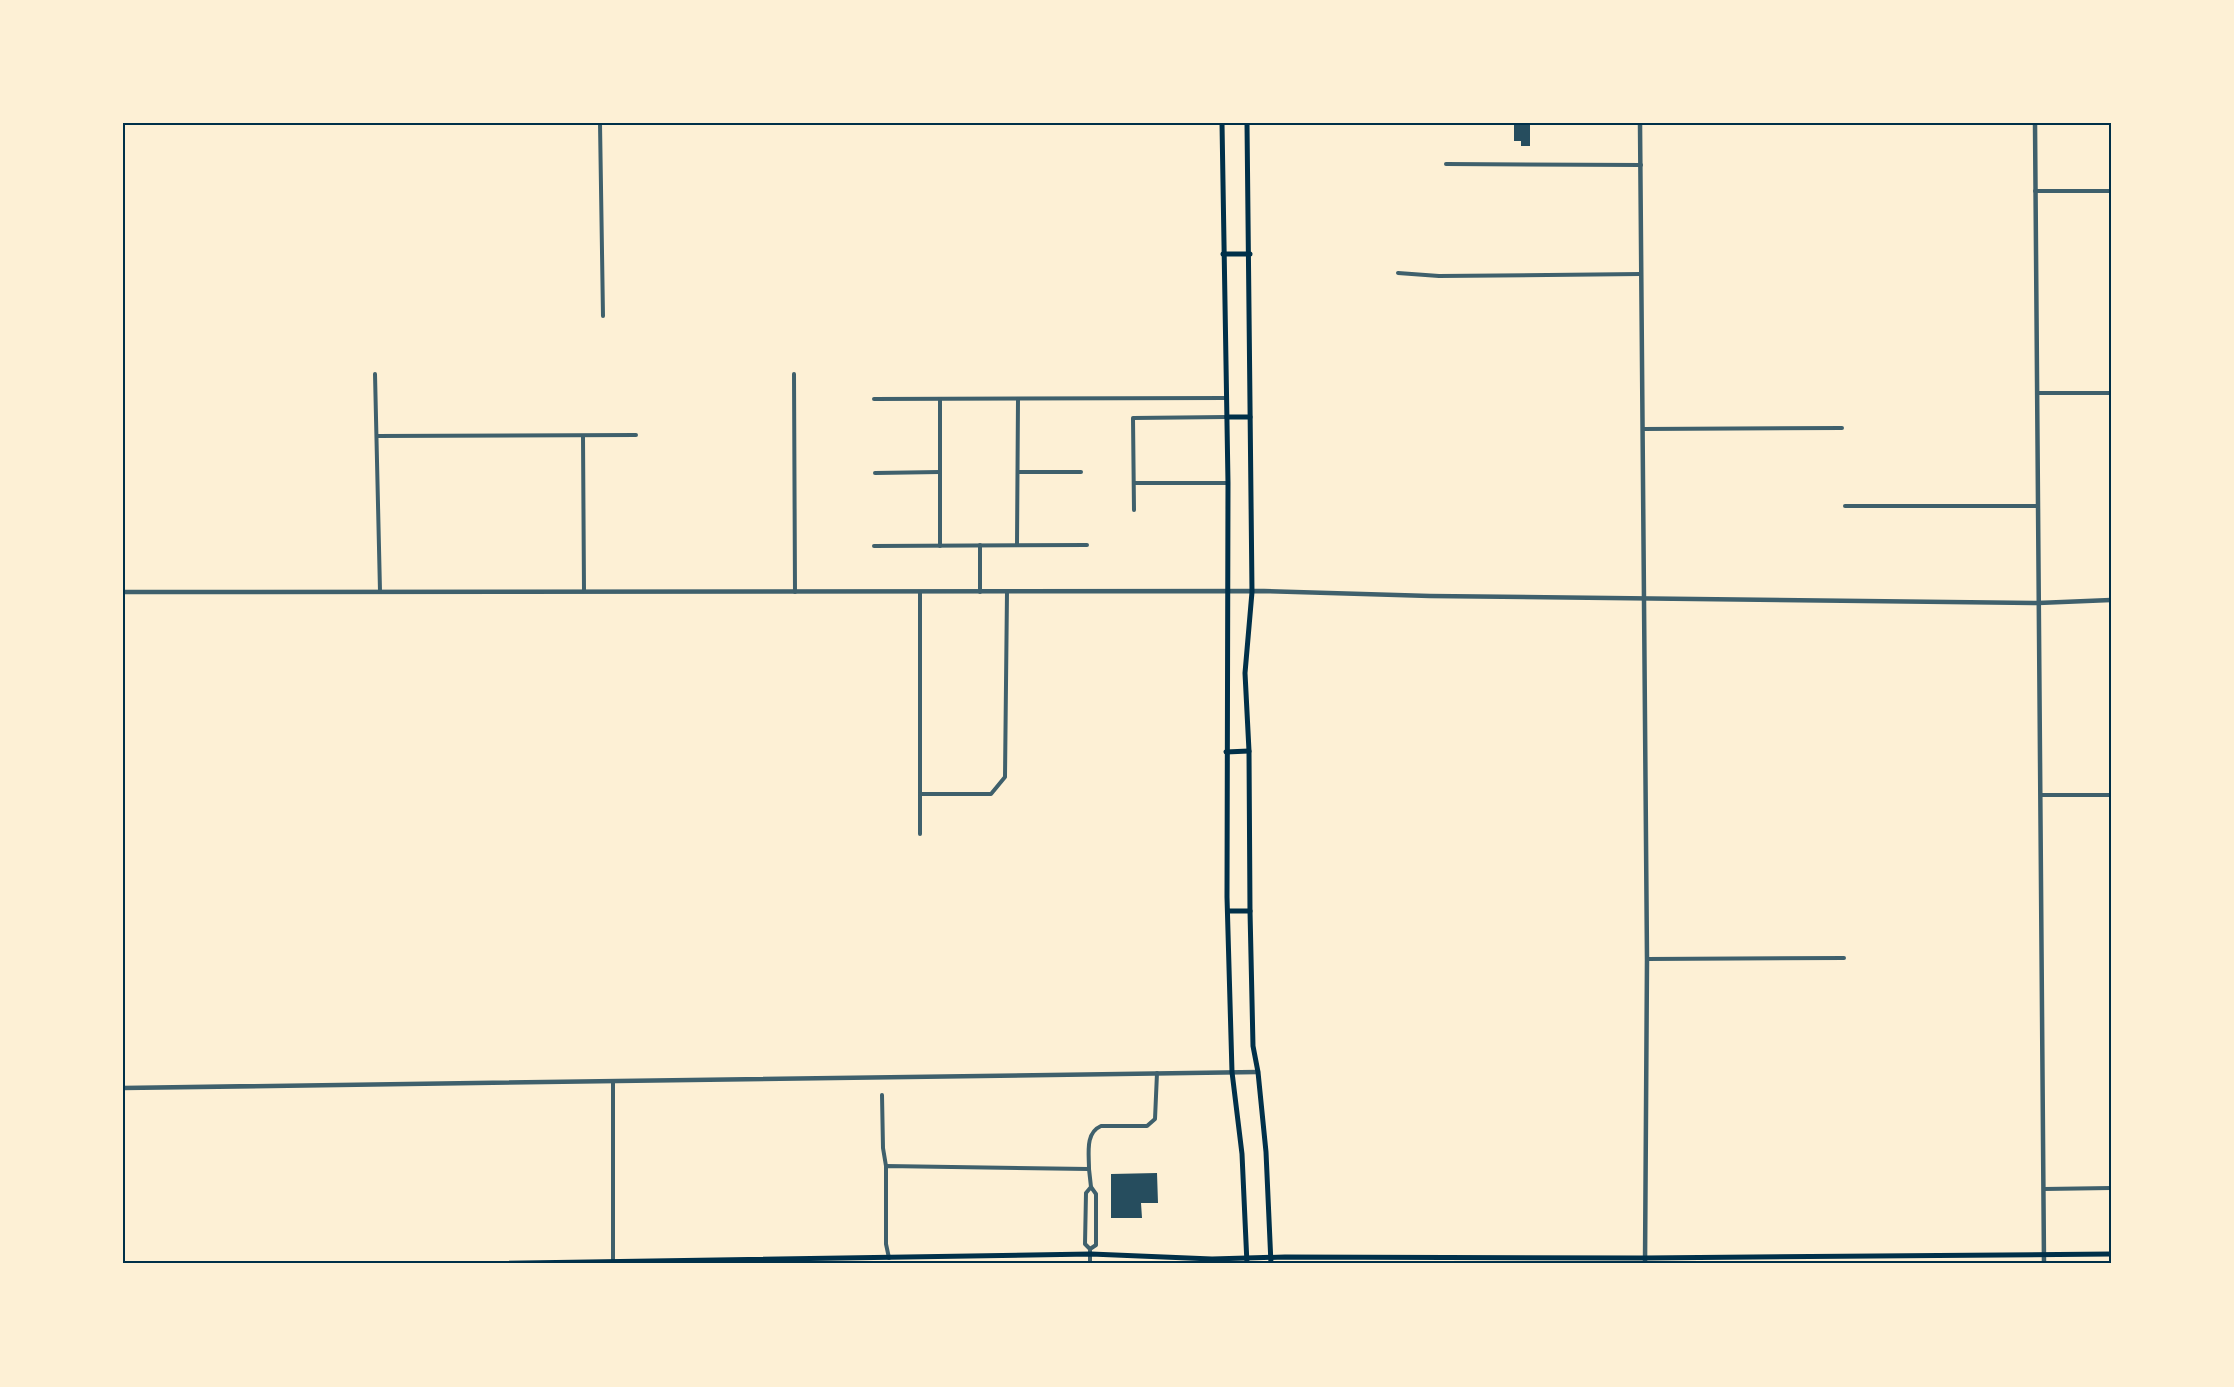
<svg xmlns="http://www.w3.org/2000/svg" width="2234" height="1387" font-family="Quicksand,sans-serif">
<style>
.building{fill:#264d5e}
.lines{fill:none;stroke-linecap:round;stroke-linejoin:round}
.minor{stroke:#3f606c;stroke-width:4}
.tertiary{stroke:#3f606c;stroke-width:4.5}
.secondary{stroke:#003049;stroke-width:5}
.neatline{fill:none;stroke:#003049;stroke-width:2}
</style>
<rect width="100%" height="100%" fill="#fdf0d5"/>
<g class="building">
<path d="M 1514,123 L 1530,125 L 1530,146 L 1521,146 L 1521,141 L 1514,141 Z"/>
<path d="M 1157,1173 L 1158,1203 L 1141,1203 L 1142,1218 L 1111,1218 L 1111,1174 Z"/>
</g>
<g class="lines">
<g class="minor">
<path d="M 600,123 L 603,316"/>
<path d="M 1446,164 L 1641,165"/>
<path d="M 2035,191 L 2111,191"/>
<path d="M 1398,273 L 1439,276 L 1641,274"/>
<path d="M 375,374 L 380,591"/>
<path d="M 794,374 L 795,592"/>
<path d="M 2037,393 L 2111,393"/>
<path d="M 874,399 L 1227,398"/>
<path d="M 940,399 L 940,546"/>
<path d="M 1643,429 L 1842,428"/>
<path d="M 377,436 L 636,435"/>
<path d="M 583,436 L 584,591"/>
<path d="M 1018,472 L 1081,472"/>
<path d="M 875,473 L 940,472"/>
<path d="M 1134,483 L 1228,483"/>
<path d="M 1845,506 L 2037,506"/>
<path d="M 1134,510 L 1133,418 L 1227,417"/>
<path d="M 980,545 L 980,592"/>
<path d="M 1017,545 L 1018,399"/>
<path d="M 874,546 L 1087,545"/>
<path d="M 920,592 L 920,834"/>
<path d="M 920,794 L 991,794 L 1005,777 L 1007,592"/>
<path d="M 2041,795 L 2111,795"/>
<path d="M 1647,959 L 1844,958"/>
<path d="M 882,1095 L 883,1148 L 886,1166"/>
<path d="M 1089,1169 C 1089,1153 1085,1133 1101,1126 L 1147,1126 L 1155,1119 L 1157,1073"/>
<path d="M 2044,1189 L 2111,1188"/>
<path d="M 889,1258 L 886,1244 L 886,1166 L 1089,1169 L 1091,1187 L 1096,1194 L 1096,1245 L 1090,1249"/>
<path d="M 613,1263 L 613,1082"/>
<path d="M 1090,1264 L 1090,1249 L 1085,1244 L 1086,1193 L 1091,1187"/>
</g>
<g class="tertiary">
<path d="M 1640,123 L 1647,959 L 1645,1264"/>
<path d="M 2035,123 L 2044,1264"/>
<path d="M 123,592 L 1264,591 L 1430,596 L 2038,603 L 2111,600"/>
<path d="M 123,1088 L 1258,1072"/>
</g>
<g class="secondary">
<path d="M 1222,123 L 1228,483 L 1227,897 L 1232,1072 L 1242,1154 L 1247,1264"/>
<path d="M 1247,123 L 1252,592 L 1245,673 L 1249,751 L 1250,911 L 1253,1046 L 1258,1072 L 1266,1152 L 1271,1264"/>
<path d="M 1223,254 L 1250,254"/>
<path d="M 1227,417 L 1250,417"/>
<path d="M 1226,752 L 1249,751"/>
<path d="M 1228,911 L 1250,911"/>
<path d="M 469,1264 L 1091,1254 L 1212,1259 L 1285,1257 L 1645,1258 L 2111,1254"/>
</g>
</g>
<rect width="2234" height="1387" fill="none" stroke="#fdf0d5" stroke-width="249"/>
<rect x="124" y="124" width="1986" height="1138" class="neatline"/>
</svg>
